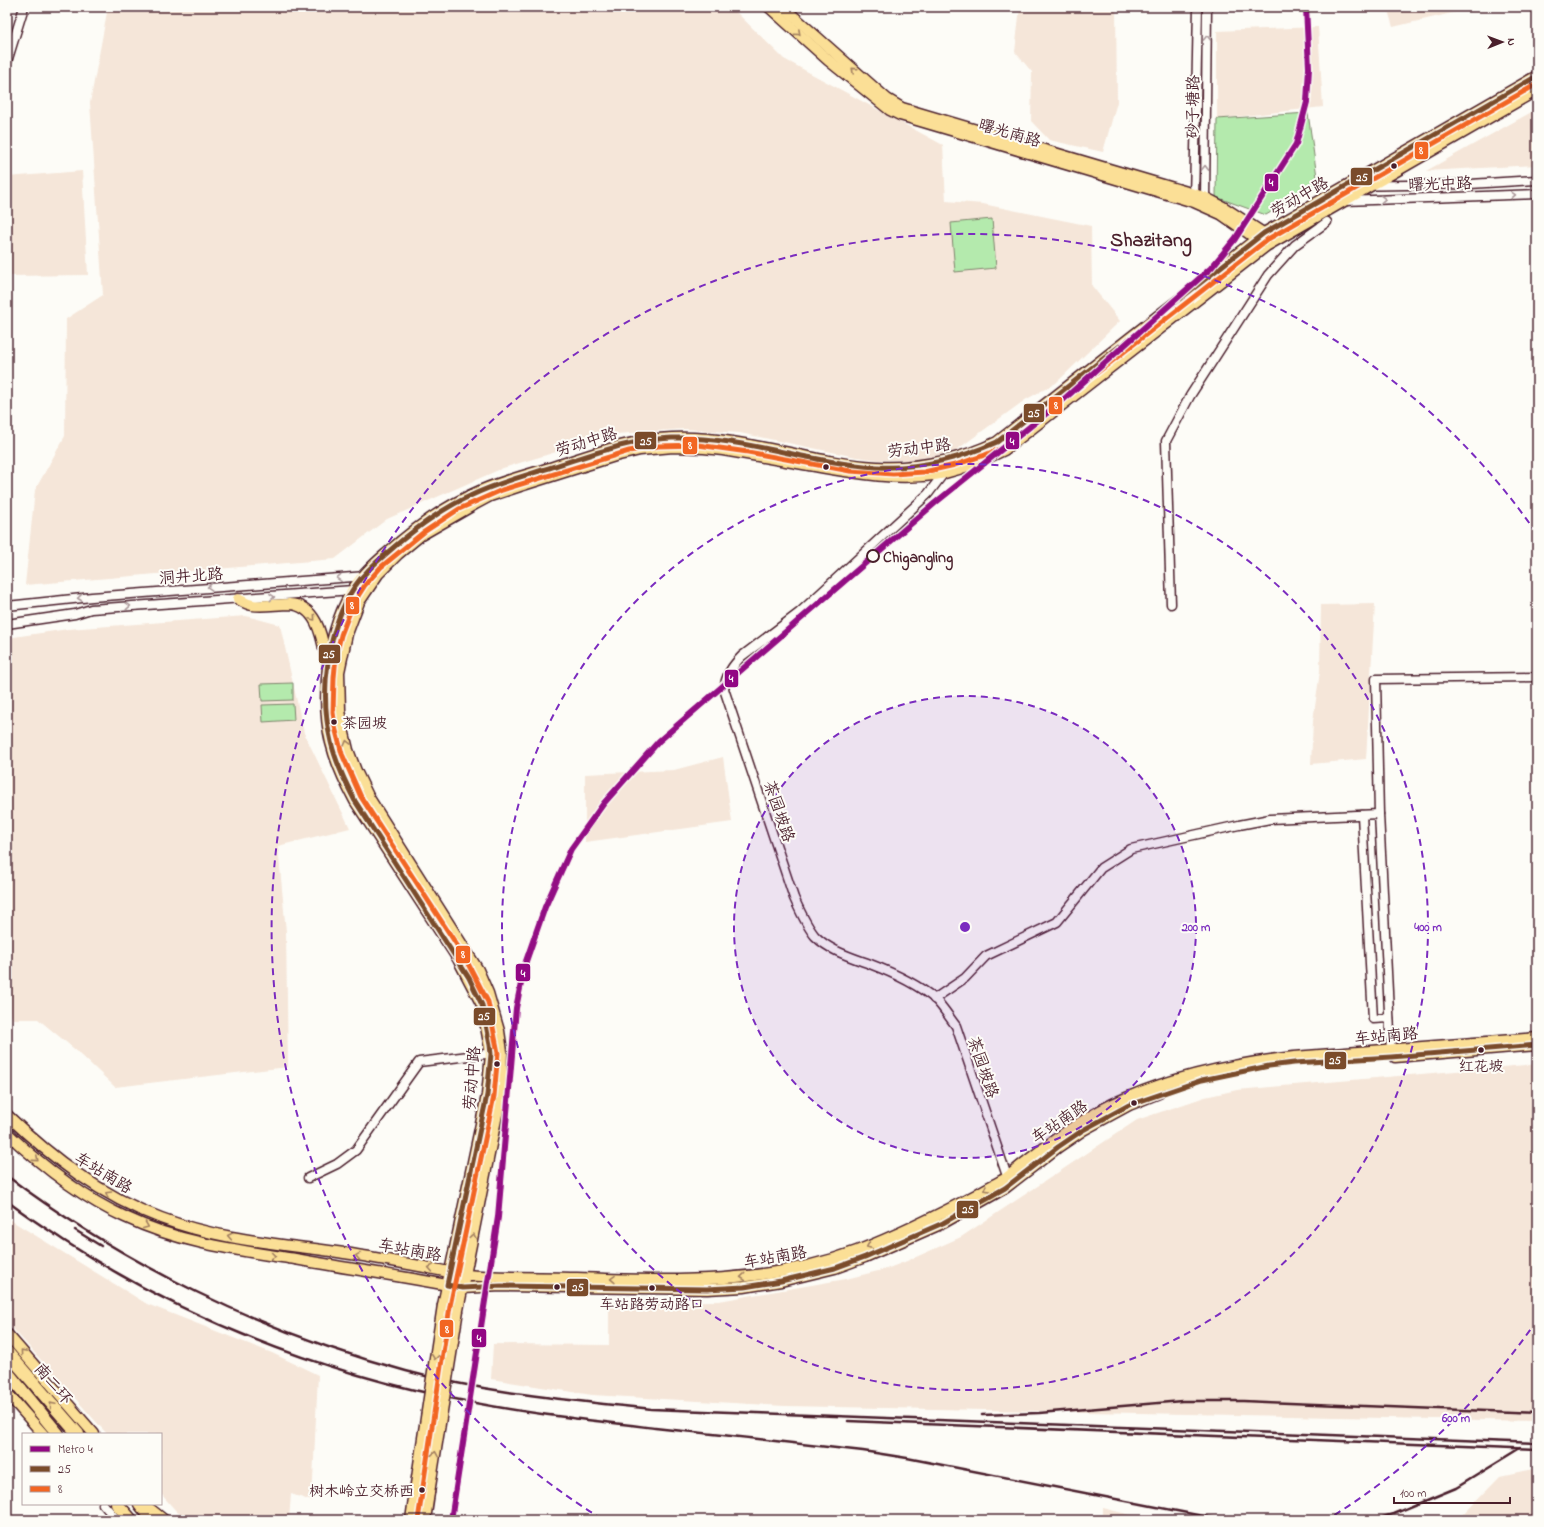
<svg xmlns="http://www.w3.org/2000/svg" width="1544" height="1527" font-family="'Indie Flower','LXGW WenKai TC',sans-serif">
<style>
.built{fill:#f5e6d9}
.green{fill:#b4eaad;stroke:#7f846c}
.lines{fill:none;stroke-linecap:round;stroke-linejoin:round}
.minor-casing{stroke:#4a1f2b;stroke-width:11}
.major-casing{stroke:#4a1f2b;stroke-width:13}
.highway-casing{stroke:#4a1f2b;stroke-width:15}
.minor{stroke:#fdfcf7;stroke-width:8}
.major{stroke:#fbdf96;stroke-width:10}
.highway{stroke:#fbdf96;stroke-width:12}
.rail{stroke:#4a1f2b;stroke-width:2.5}
.major-bridge-casing{stroke:#4a1f2b;stroke-width:13;stroke-linecap:butt}
.major-bridge{stroke:#fbdf96;stroke-width:10}
.bus-1-casing{stroke:#fdfcf7;stroke-width:8}
.bus-2-casing{stroke:#fdfcf7;stroke-width:8}
.bus-1{stroke:#7a4b2a;stroke-width:5}
.bus-2{stroke:#f26522;stroke-width:5}
.metro-1-casing{stroke:#fdfcf7;stroke-width:9}
.metro-1{stroke:#920783;stroke-width:6}
.oneway{stroke:#a27f60}
.oneway2{stroke:#ac999b}
.ring{fill:none;stroke:#7b2cbf;stroke-width:2;stroke-dasharray:7 5}
.bus-dot{fill:#4a1f2b;stroke:#fdfcf7;stroke-width:1.5}
.stop-dot{fill:#fdfcf7;stroke:#4a1f2b;stroke-width:2}
.labels{text-anchor:middle;stroke-width:4;stroke-linejoin:round;paint-order:stroke}
.bus-label{font-size:15px;fill:#4a1f2b;stroke:#fdfcf7}
.street-label{font-size:16px;fill:#4a1f2b;stroke:#fdfcf7}
.stop-label{font-size:16px;font-weight:bold;fill:#4a1f2b;stroke:#fdfcf7;text-anchor:start}
.district-label{font-size:20px;font-weight:bold;fill:#4a1f2b;stroke:#fdfcf7}
.centre{fill:#7b2cbf;stroke:#fdfcf7;stroke-width:2}
.ring-label{font-size:12px;text-anchor:middle;font-weight:bold;fill:#7b2cbf;stroke:#fdfcf7;stroke-width:4;stroke-linejoin:round;paint-order:stroke}
.line-badge{stroke:#fdfcf7;stroke-width:1.5}
.badge-label{font-size:11px;text-anchor:middle;font-weight:bold;fill:#fff}
</style>
<rect width="100%" height="100%" fill="#fdfcf7"/>
<filter id="ink" filterUnits="userSpaceOnUse"><feTurbulence type="fractalNoise" baseFrequency=".025" numOctaves="2"/><feDisplacementMap in="SourceGraphic" scale="8" xChannelSelector="R" yChannelSelector="G"/><feConvolveMatrix kernelMatrix="1 2 1 2 8 2 1 2 1" color-interpolation-filters="sRGB"/></filter>
<g filter="url(#ink)">
<g class="built">
<path d="M 108,7 L 731,7 L 784,59 L 943,145 L 946,201 L 983,204 L 1091,226 L 1092,286 L 1120,321 L 1056,383 L 1025,400 L 955,451 L 921,460 L 880,460 L 856,457 L 740,433 L 685,429 L 616,434 L 503,468 L 387,519 L 335,559 L 25,585 L 35,490 L 65,436 L 66,319 L 103,295 L 90,103 Z"/>
<path d="M 1020,7 L 1116,7 L 1117,102 L 1103,152 L 1049,140 L 1031,121 L 1032,72 L 1015,52 Z"/>
<path d="M 1387,7 L 1473,7 L 1473,8 L 1393,27 Z"/>
<path d="M 1318,27 L 1323,107 L 1217,119 L 1217,31 Z"/>
<path d="M 1537,109 L 1537,165 L 1426,171 Z"/>
<path d="M 82,171 L 88,275 L 7,276 L 7,177 Z"/>
<path d="M 1375,604 L 1366,759 L 1311,764 L 1313,721 L 1320,671 L 1321,605 Z"/>
<path d="M 246,616 L 280,625 L 304,733 L 350,828 L 278,846 L 286,932 L 288,1067 L 115,1087 L 78,1052 L 38,1019 L 13,1019 L 7,1007 L 7,638 L 68,629 Z"/>
<path d="M 723,757 L 732,822 L 585,842 L 585,774 L 674,770 Z"/>
<path d="M 1537,1064 L 1537,1421 L 785,1406 L 592,1395 L 491,1379 L 493,1344 L 609,1345 L 609,1302 L 719,1301 L 846,1279 L 886,1269 L 907,1261 L 961,1237 L 1137,1120 L 1205,1097 L 1237,1090 Z"/>
<path d="M 7,1218 L 147,1304 L 272,1353 L 318,1375 L 312,1501 L 291,1494 L 289,1520 L 190,1520 L 177,1512 L 161,1494 L 161,1434 L 107,1434 L 7,1322 Z"/>
<path d="M 1537,1468 L 1537,1520 L 1457,1520 L 1500,1476 Z"/>
<path d="M 1103,1508 L 1150,1520 L 1103,1520 Z"/>
</g>
<g class="green">
<path d="M 1308,113 L 1318,184 L 1266,215 L 1216,197 L 1217,119 Z"/>
<path d="M 992,219 L 996,268 L 955,272 L 951,223 Z"/>
<path d="M 293,683 L 293,700 L 262,701 L 261,684 Z"/>
<path d="M 293,704 L 294,720 L 263,722 L 262,705 Z"/>
</g>
<g class="lines">
<defs>
<g id="minor">
<path d="M 7,62 L 24,7"/>
<path d="M 1346,186 L 1470,184 L 1537,180"/>
<path d="M 1194,200 L 1198,7"/>
<path d="M 1345,201 L 1537,194"/>
<path d="M 1205,202 L 1207,7"/>
<path d="M 960,457 L 944,473 L 928,494 L 799,613 L 742,656 C 732,666 726,675 724,689 L 794,898 C 800,911 806,925 815,936 C 830,951 851,957 870,964 C 891,972 917,984 935,999 C 943,1007 949,1017 956,1026 L 1009,1182"/>
<path d="M 1171,604 L 1166,441 L 1190,396 L 1268,275 L 1295,245 L 1327,222"/>
<path d="M 7,606 L 92,597 L 366,576"/>
<path d="M 7,624 L 75,614 L 91,609 L 367,589"/>
<path d="M 1362,815 L 1373,1019 L 1389,1018"/>
<path d="M 934,999 L 965,978 L 986,956 L 1057,922 L 1101,868 L 1131,849 L 1239,825 L 1270,819 L 1379,814"/>
<path d="M 1391,1051 L 1379,814 L 1376,679 L 1537,677"/>
<path d="M 308,1178 L 337,1164 L 356,1150 L 419,1062 L 502,1052"/>
<path d="M 103,1504 L 117,1520"/>
</g>
<g id="major">
<path d="M 769,7 L 828,60 L 890,110 L 900,115 L 1194,202 L 1221,214 L 1261,242"/>
<path d="M 783,7 L 887,99 L 902,108 L 1204,197 L 1223,207 L 1269,237"/>
<path d="M 238,599 C 242,601 247,604 252,605 C 263,607 277,604 289,604 C 317,605 322,637 326,658"/>
<path d="M 1395,1057 L 1537,1045"/>
<path d="M 7,1115 C 52,1158 101,1196 161,1218 C 219,1240 282,1244 344,1253 C 371,1257 398,1262 425,1267 C 439,1270 453,1273 466,1275 C 502,1278 540,1277 577,1278 C 671,1281 767,1285 857,1251 C 898,1235 937,1216 976,1195 C 985,1189 996,1184 1006,1178 C 1013,1173 1020,1166 1027,1161 C 1058,1137 1090,1113 1126,1098 C 1177,1076 1239,1063 1294,1057 L 1537,1038"/>
<path d="M 7,1133 C 42,1166 81,1197 125,1217 C 180,1243 236,1250 295,1259 C 351,1269 407,1277 463,1288 L 501,1286 L 707,1289 L 744,1287 L 781,1281 L 835,1268 L 865,1257 L 943,1223 L 1005,1188 L 1058,1147 L 1083,1130 L 1129,1105 L 1159,1093"/>
<path d="M 443,1305 L 487,1095 L 491,1054 L 482,1005 L 458,959 L 355,801 C 332,758 323,728 327,678 C 329,647 336,618 352,591 C 361,576 373,565 386,554 C 415,528 446,505 482,490 C 506,480 531,474 556,466 C 594,454 632,439 672,438 C 742,435 808,463 877,467 C 919,469 959,460 997,442 L 1264,233 L 1537,76"/>
<path d="M 458,1310 L 500,1099 L 502,1052 L 499,1031 L 488,993 L 478,970 L 369,798 L 356,771 L 348,750 L 343,729 L 340,710 L 339,672 L 347,634 L 359,602 L 378,574 L 398,554 L 421,535 L 475,504 L 490,496 L 520,486 L 615,456 L 640,450 L 673,447 L 704,448 L 723,450 C 751,455 780,460 809,465 C 853,473 901,482 945,473 C 965,468 986,459 1004,450 L 1266,246 L 1537,90"/>
<path d="M 7,1334 L 94,1434"/>
<path d="M 7,1393 L 43,1434"/>
<path d="M 145,1505 L 164,1520"/>
<path d="M 411,1520 L 415,1491"/>
<path d="M 425,1520 L 429,1493"/>
</g>
<g id="highway">
<path d="M 7,1352 L 78,1434"/>
<path d="M 7,1372 L 58,1434"/>
<path d="M 117,1504 L 131,1520"/>
<path d="M 140,1504 L 153,1520"/>
</g>
</defs>
<use href="#minor" class="minor-casing"/>
<use href="#major" class="major-casing"/>
<use href="#highway" class="highway-casing"/>
<use href="#minor" class="minor"/>
<use href="#major" class="major"/>
<use href="#highway" class="highway"/>
<g class="rail">
<path d="M 7,1176 C 126,1265 262,1332 406,1371 C 486,1393 569,1400 651,1409 L 1537,1443"/>
<path d="M 7,1201 C 25,1215 44,1227 63,1240 C 187,1321 326,1374 470,1402 C 531,1414 594,1421 655,1428 C 725,1435 794,1443 863,1451 L 907,1458 L 1223,1520"/>
<path d="M 75,1230 L 101,1246"/>
<path d="M 982,1415 L 1039,1413 L 1182,1401 L 1243,1401 L 1537,1413"/>
<path d="M 848,1421 L 1537,1449"/>
<path d="M 1373,1520 L 1393,1514 L 1456,1488 L 1521,1448"/>
</g>
<defs>
<g id="major-bridge">
<path d="M 415,1491 L 443,1305"/>
<path d="M 429,1493 L 458,1310"/>
</g>
</defs>
<use href="#major-bridge" class="major-bridge-casing"/>
<use href="#major-bridge" class="major-bridge"/>
<defs>
<path id="bus-1" d="M 1537,76 L 1264,233 L 997,442 C 959,459 919,469 877,467 C 808,463 742,436 672,438 C 631,439 591,455 552,467 C 524,476 496,483 470,496 C 439,510 412,531 387,553 C 375,563 364,573 355,586 C 327,628 319,694 331,742 C 336,763 345,782 355,801 L 469,978 L 482,1005 L 490,1045 L 491,1054 L 487,1095 L 447,1285 L 463,1288 L 501,1286 L 707,1289 L 744,1287 L 781,1281 L 835,1268 L 865,1257 L 943,1223 L 1005,1188 L 1058,1147 L 1083,1130 L 1129,1105 L 1202,1080 L 1269,1066 L 1294,1063 L 1391,1057 L 1537,1045"/>
<path id="bus-2" d="M 418,1520 L 450,1306 L 494,1096 L 498,1053 L 488,1002 L 464,956 L 361,797 L 342,754 L 335,727 L 333,712 L 334,678 L 336,656 L 341,635 L 353,604 L 365,585 L 381,567 L 424,532 L 459,509 L 502,490 L 629,451 L 658,446 L 698,445 L 748,452 L 850,471 L 893,474 L 924,472 L 955,465 L 985,455 L 1001,448 L 1268,239 L 1537,84"/>
</defs>
<use href="#bus-1" class="bus-1-casing"/>
<use href="#bus-2" class="bus-2-casing"/>
<use href="#bus-1" class="bus-1"/>
<use href="#bus-2" class="bus-2"/>
<defs>
<path id="metro-1" d="M 451,1520 L 498,1217 L 516,1008 L 525,964 L 545,907 L 571,849 L 604,803 L 659,741 L 935,503 L 1063,400 L 1211,268 L 1235,239 L 1296,144 L 1307,102 L 1309,68 L 1306,7"/>
</defs>
<use href="#metro-1" class="metro-1-casing"/>
<use href="#metro-1" class="metro-1"/>
</g>
<defs><path id="oneway-chevron" d="M-2-3.5L2.5 0L-2 3.5" fill="none" stroke-width="1.6" stroke-linecap="round" stroke-linejoin="round"/></defs>
<g class="oneway">
<use href="#oneway-chevron" transform="translate(798 33) rotate(42)"/>
<use href="#oneway-chevron" transform="translate(854 70) rotate(-138)"/>
<use href="#oneway-chevron" transform="translate(313 618) rotate(50)"/>
<use href="#oneway-chevron" transform="translate(347 743) rotate(-104)"/>
<use href="#oneway-chevron" transform="translate(36 1159) rotate(41)"/>
<use href="#oneway-chevron" transform="translate(986 1189) rotate(150)"/>
<use href="#oneway-chevron" transform="translate(108 1194) rotate(-149)"/>
<use href="#oneway-chevron" transform="translate(146 1226) rotate(22)"/>
<use href="#oneway-chevron" transform="translate(230 1236) rotate(-169)"/>
<use href="#oneway-chevron" transform="translate(473 1236) rotate(-79)"/>
<use href="#oneway-chevron" transform="translate(869 1246) rotate(157)"/>
<use href="#oneway-chevron" transform="translate(273 1256) rotate(8)"/>
<use href="#oneway-chevron" transform="translate(358 1256) rotate(-171)"/>
<use href="#oneway-chevron" transform="translate(431 1268) rotate(-170)"/>
<use href="#oneway-chevron" transform="translate(743 1277) rotate(175)"/>
<use href="#oneway-chevron" transform="translate(613 1279) rotate(-179)"/>
<use href="#oneway-chevron" transform="translate(23 1352) rotate(-131)"/>
<use href="#oneway-chevron" transform="translate(435 1357) rotate(98)"/>
<use href="#oneway-chevron" transform="translate(52 1405) rotate(-131)"/>
<use href="#oneway-chevron" transform="translate(435 1454) rotate(-81)"/>
</g>
<g class="oneway2">
<use href="#oneway-chevron" transform="translate(1207 38) rotate(-89)"/>
<use href="#oneway-chevron" transform="translate(1205 168) rotate(-89)"/>
<use href="#oneway-chevron" transform="translate(1513 195) rotate(-2)"/>
<use href="#oneway-chevron" transform="translate(1383 199) rotate(-2)"/>
<use href="#oneway-chevron" transform="translate(339 578) rotate(176)"/>
<use href="#oneway-chevron" transform="translate(210 587) rotate(176)"/>
<use href="#oneway-chevron" transform="translate(272 597) rotate(-4)"/>
<use href="#oneway-chevron" transform="translate(80 598) rotate(174)"/>
<use href="#oneway-chevron" transform="translate(128 606) rotate(-4)"/>
</g>
</g>
<circle cx="965" cy="927" r="231" fill="#7b2cbf" fill-opacity=".12"/>
<g class="ring">
<circle cx="965" cy="927" r="231"/>
<circle cx="965" cy="927" r="463"/>
<path d="M1537 1320A694 694 0 0 1 1328 1519M602 1519A694 694 0 1 1 1537 534"/>
</g>
<g class="bus-dot">
<circle cx="1394" cy="166" r="3.5"/>
<circle cx="826" cy="467" r="3.5"/>
<circle cx="334" cy="722" r="3.5"/>
<circle cx="1481" cy="1050" r="3.5"/>
<circle cx="497" cy="1064" r="3.5"/>
<circle cx="1134" cy="1103" r="3.5"/>
<circle cx="557" cy="1287" r="3.5"/>
<circle cx="652" cy="1288" r="3.5"/>
<circle cx="422" cy="1490" r="3.5"/>
</g>
<circle class="stop-dot" cx="873" cy="556" r="6"/>
<g class="labels">
<g class="bus-label">
<text x="342" y="728" text-anchor="start">茶园坡</text>
<text x="1481" y="1071">红花坡</text>
<text x="652" y="1309">车站路劳动路口</text>
<text x="414" y="1496" text-anchor="end">树木岭立交桥西</text>
</g>
<g class="street-label">
<text transform="translate(1192 107) rotate(-89)" y="6">砂子塘路</text>
<text transform="translate(1010 132) rotate(16)" y="6">曙光南路</text>
<text transform="translate(1440 183) rotate(-2)" y="6">曙光中路</text>
<text transform="translate(1299 196) rotate(-30)" y="6">劳动中路</text>
<text transform="translate(586 441) rotate(-17)" y="6">劳动中路</text>
<text transform="translate(919 447) rotate(-7)" y="6">劳动中路</text>
<text transform="translate(191 575) rotate(-4)" y="6">洞井北路</text>
<text transform="translate(780 811) rotate(71)" y="6">茶园坡路</text>
<text transform="translate(1386 1035) rotate(-5)" y="6">车站南路</text>
<text transform="translate(984 1067) rotate(71)" y="6">茶园坡路</text>
<text transform="translate(471 1078) rotate(-85)" y="6">劳动中路</text>
<text transform="translate(1059 1121) rotate(-34)" y="6">车站南路</text>
<text transform="translate(104 1172) rotate(31)" y="6">车站南路</text>
<text transform="translate(410 1249) rotate(10)" y="6">车站南路</text>
<text transform="translate(775 1256) rotate(-10)" y="6">车站南路</text>
<text transform="translate(54 1383) rotate(49)" y="6">南二环</text>
</g>
<g class="stop-label">
<text x="883" y="562">Chigangling</text>
</g>
<g class="district-label">
<text x="1151" y="246">Shazitang</text>
</g>
</g>
<circle cx="965" cy="927" r="6" class="centre"/>
<g class="ring-label">
<text x="1196" y="931">200 m</text>
<text x="1428" y="931">400 m</text>
<text x="1456" y="1422">600 m</text>
</g>
<g class="line-badge">
<rect x="1414" y="141" width="15" height="19" rx="4" fill="#f26522"/>
<rect x="1350" y="167" width="23" height="19" rx="4" fill="#7a4b2a"/>
<rect x="1264" y="173" width="15" height="19" rx="4" fill="#920783"/>
<rect x="1048" y="396" width="15" height="19" rx="4" fill="#f26522"/>
<rect x="1023" y="403" width="22" height="20" rx="4" fill="#7a4b2a"/>
<rect x="634" y="431" width="23" height="19" rx="4" fill="#7a4b2a"/>
<rect x="1005" y="431" width="15" height="19" rx="4" fill="#920783"/>
<rect x="682" y="436" width="16" height="19" rx="4" fill="#f26522"/>
<rect x="345" y="596" width="15" height="19" rx="4" fill="#f26522"/>
<rect x="318" y="644" width="23" height="20" rx="4" fill="#7a4b2a"/>
<rect x="724" y="669" width="15" height="19" rx="4" fill="#920783"/>
<rect x="455" y="945" width="16" height="19" rx="4" fill="#f26522"/>
<rect x="515" y="963" width="16" height="19" rx="4" fill="#920783"/>
<rect x="473" y="1007" width="23" height="19" rx="4" fill="#7a4b2a"/>
<rect x="1324" y="1051" width="23" height="19" rx="4" fill="#7a4b2a"/>
<rect x="956" y="1200" width="23" height="19" rx="4" fill="#7a4b2a"/>
<rect x="566" y="1278" width="23" height="19" rx="4" fill="#7a4b2a"/>
<rect x="439" y="1319" width="15" height="19" rx="4" fill="#f26522"/>
<rect x="471" y="1328" width="16" height="20" rx="4" fill="#920783"/>
</g>
<g class="badge-label">
<text x="1421" y="154">8</text>
<text x="1362" y="181">25</text>
<text x="1271" y="186">4</text>
<text x="1056" y="409">8</text>
<text x="1034" y="417">25</text>
<text x="646" y="445">25</text>
<text x="1012" y="445">4</text>
<text x="690" y="449">8</text>
<text x="352" y="609">8</text>
<text x="329" y="658">25</text>
<text x="731" y="682">4</text>
<text x="463" y="958">8</text>
<text x="523" y="977">4</text>
<text x="484" y="1020">25</text>
<text x="1335" y="1064">25</text>
<text x="968" y="1213">25</text>
<text x="578" y="1291">25</text>
<text x="447" y="1333">8</text>
<text x="479" y="1342">4</text>
</g>
<rect width="1544" height="1527" fill="none" stroke="#fdfcf7" stroke-width="24"/>
<rect x="12" y="12" width="1520" height="1503" fill="none" stroke="#4a1f2b" stroke-width="1.5" filter="url(#ink)"/>
<rect x="22" y="1433" width="140" height="72" fill="#fdfcf7" stroke="#b5a4a5"/>
<rect x="30" y="1446" width="20" height="6" fill="#920783" stroke="#b5a4a5"/>
<text x="58" y="1453" font-size="12" fill="#4a1f2b">Metro 4</text>
<rect x="30" y="1466" width="20" height="6" fill="#7a4b2a" stroke="#b5a4a5"/>
<text x="58" y="1473" font-size="12" fill="#4a1f2b">25</text>
<rect x="30" y="1486" width="20" height="6" fill="#f26522" stroke="#b5a4a5"/>
<text x="58" y="1493" font-size="12" fill="#4a1f2b">8</text>
<g transform="translate(1502 42) rotate(89)" stroke="#fdfcf7" stroke-width="3" paint-order="stroke">
<path d="M0-3L7 15L0 10L-7 15Z" fill="#4a1f2b"/>
<text y="-6" font-size="11" font-weight="bold" text-anchor="middle" fill="#4a1f2b">N</text>
</g>
<path d="M1394 1497v6h116v-6" fill="none" stroke="#4a1f2b" stroke-width="2"/>
<text x="1400" y="1497" font-size="12" fill="#4a1f2b" stroke="#fdfcf7" stroke-width="3" paint-order="stroke">100 m</text>
</svg>
